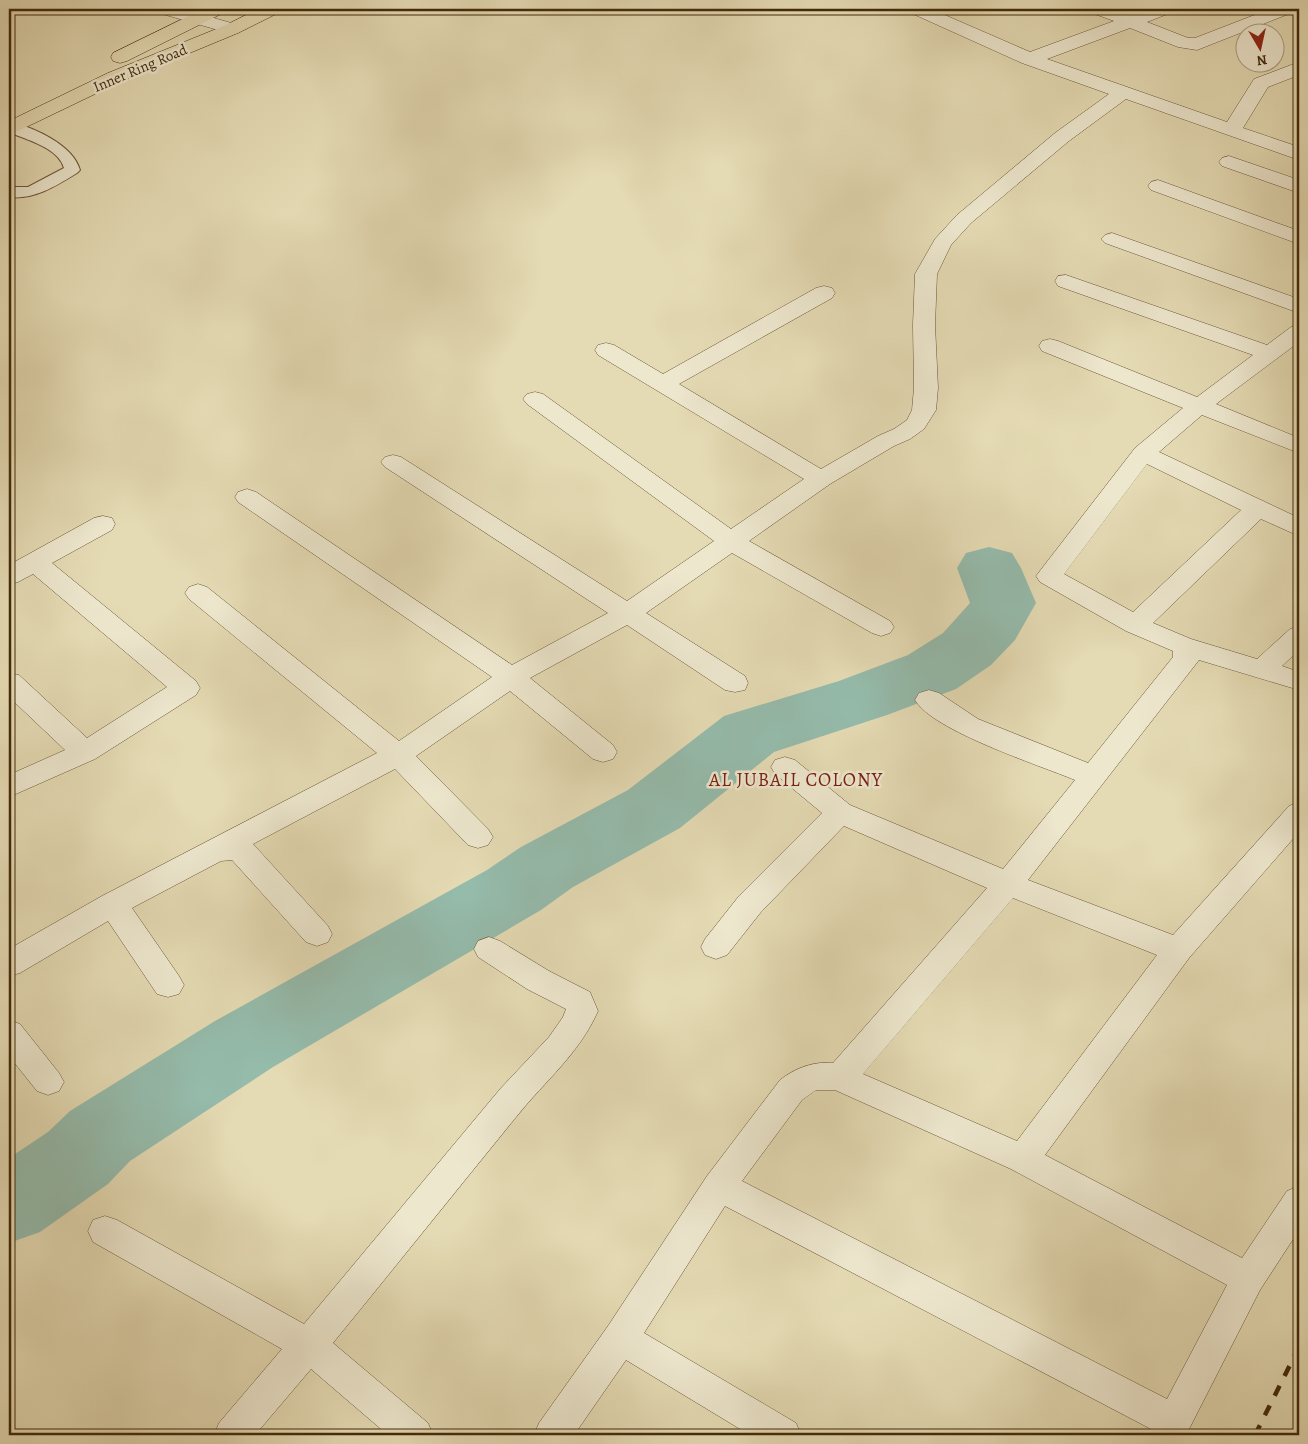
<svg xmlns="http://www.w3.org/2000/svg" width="1308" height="1444" font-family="Alegreya,serif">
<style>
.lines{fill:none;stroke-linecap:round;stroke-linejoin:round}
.river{fill:#95bbab;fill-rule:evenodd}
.service-casing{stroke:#6b5635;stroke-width:2}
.minor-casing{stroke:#6b5635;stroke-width:1}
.trunk-casing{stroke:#432a0b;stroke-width:1}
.service{fill:#ede7ce;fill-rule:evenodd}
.minor{fill:#ede7ce;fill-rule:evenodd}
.trunk{fill:#e4dab3;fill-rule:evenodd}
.rail{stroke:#432a0b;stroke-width:4.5;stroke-dasharray:11 11;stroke-linecap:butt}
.labels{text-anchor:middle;stroke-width:5;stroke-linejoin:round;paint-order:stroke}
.far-street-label{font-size:15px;fill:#432a0b;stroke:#ede7ce}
.neighbourhood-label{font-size:19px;letter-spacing:1px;fill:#7a1f14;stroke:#ede7ce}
</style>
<rect width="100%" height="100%" fill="#e4dab3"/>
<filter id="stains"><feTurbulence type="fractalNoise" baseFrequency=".004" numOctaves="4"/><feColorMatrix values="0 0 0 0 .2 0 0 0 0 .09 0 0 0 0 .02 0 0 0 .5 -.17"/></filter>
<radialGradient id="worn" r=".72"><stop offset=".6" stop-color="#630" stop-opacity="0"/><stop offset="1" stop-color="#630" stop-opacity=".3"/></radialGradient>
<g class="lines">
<path class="river" d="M 989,547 L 1012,553 L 1021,568 L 1036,603 L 1015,640 L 991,665 L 956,689 L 887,715 L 774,752 L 680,828 L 573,887 L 541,910 L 273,1067 L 130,1161 L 108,1184 L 40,1232 L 9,1243 L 9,1158 L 48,1132 L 70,1111 L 215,1021 L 487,870 L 521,847 L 628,790 L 724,716 L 839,681 L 908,655 L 943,633 L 970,603 L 957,568 L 966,553 Z"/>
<defs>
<path id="service" d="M 11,122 C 35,128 73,145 80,170 L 77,173 C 56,186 34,200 9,197 L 9,187 L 28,187 L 64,168 C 58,147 26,140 9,132 L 9,123 Z"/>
<g id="minor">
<path d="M 156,9 L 183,9 L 238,25 L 241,29 L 238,33 L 232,34 L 159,13 Z"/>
<path d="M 908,9 L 931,9 L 1030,52 L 1114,21 L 1092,13 L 1089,9 L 1114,9 L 1130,15 L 1148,9 L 1173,9 L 1170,13 L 1147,22 L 1188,38 L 1195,38 L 1270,9 L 1294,9 L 1291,13 L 1197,50 L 1178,47 L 1130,28 L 1047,59 L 1227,122 L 1254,79 L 1299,62 L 1299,75 L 1268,87 L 1243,128 L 1299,147 L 1299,160 L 1126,99 L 1069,141 L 971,223 L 951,245 L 937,274 L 935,325 L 938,388 L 936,410 L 924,429 L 910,439 L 894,446 L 830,484 L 749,541 L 890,621 L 894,627 L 890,633 L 881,636 L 872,633 L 732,553 L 646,613 L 745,676 L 748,683 L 745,690 L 735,692 L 725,690 L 627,625 L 530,678 L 613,745 L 617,752 L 613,759 L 603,762 L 593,759 L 510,691 L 416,756 L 488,829 L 493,837 L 488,845 L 478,848 L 468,845 L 395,769 L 253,844 L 328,926 L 332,934 L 328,942 L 317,946 L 306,942 L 232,860 L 221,861 L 132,908 L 179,976 L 184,985 L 179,994 L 168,997 L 157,994 L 108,921 L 20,973 L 9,976 L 9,949 L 102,896 L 377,753 L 189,599 L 185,593 L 189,587 L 198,584 L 207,587 L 399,741 L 492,677 L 238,502 L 235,497 L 238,492 L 247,489 L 256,492 L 512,665 L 608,613 L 385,467 L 381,462 L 385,457 L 393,455 L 401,457 L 627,601 L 714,541 L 527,404 L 523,399 L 527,394 L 535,392 L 543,394 L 731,529 L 804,479 L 598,355 L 595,350 L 598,345 L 606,343 L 614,345 L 663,374 L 816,288 L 824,286 L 832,288 L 835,293 L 832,298 L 679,384 L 821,469 L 878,436 L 894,429 L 907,420 L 912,410 L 914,388 L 913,325 L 915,274 L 935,239 L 957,215 L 1055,133 L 1109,94 L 1022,63 L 911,13 Z"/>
<path d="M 1229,156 L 1299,180 L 1299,193 L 1222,166 L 1219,162 L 1222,158 Z"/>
<path d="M 1158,180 L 1299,231 L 1299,244 L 1151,190 L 1148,186 L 1151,182 Z"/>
<path d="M 1112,233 L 1299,299 L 1299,313 L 1105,243 L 1101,239 L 1105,235 Z"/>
<path d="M 1066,275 L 1267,345 L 1291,327 L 1299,325 L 1299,342 L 1216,404 L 1299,438 L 1299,453 L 1202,415 L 1159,452 L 1299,518 L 1299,536 L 1261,519 L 1153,623 L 1191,639 L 1257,659 L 1290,629 L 1299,626 L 1299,650 L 1282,666 L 1299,672 L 1299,690 L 1199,660 L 1028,880 L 1173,935 L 1289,806 L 1299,802 L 1299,832 L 1189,958 L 1045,1155 L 1242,1258 L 1287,1191 L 1299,1186 L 1299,1230 L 1260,1290 L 1186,1435 L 1149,1435 L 1151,1429 L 725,1206 L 644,1333 L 796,1423 L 801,1435 L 750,1435 L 626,1360 L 574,1435 L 534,1435 L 539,1423 L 608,1326 L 707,1176 L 780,1080 C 795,1068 814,1061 833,1063 L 987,888 L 844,826 L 761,912 L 727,955 L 716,959 L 705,955 L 701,947 L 705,939 L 739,896 L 822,813 L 775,774 L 771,767 L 775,760 L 785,757 L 795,760 L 850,805 L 1003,869 L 1075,780 C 1039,765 933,731 915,700 L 919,693 L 929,690 L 939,693 L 978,719 L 1088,763 L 1173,657 L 1173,651 L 1126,631 L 1040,582 L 1036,576 L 1135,448 L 1183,408 L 1042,351 L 1039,346 L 1042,341 L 1050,339 L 1058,341 L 1197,397 L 1253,355 L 1058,286 L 1055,281 L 1058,276 ZM 1147,464 L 1241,510 L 1133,612 L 1064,574 ZM 1013,898 L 1157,955 L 1017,1141 L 863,1074 ZM 816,1090 L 835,1090 L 1011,1169 L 1227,1285 L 1167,1399 L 742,1181 L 802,1100 Z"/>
<path d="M 103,516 L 112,518 L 115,524 L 112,530 L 52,563 L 196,681 L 200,688 L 196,695 L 95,759 L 9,797 L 9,775 L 65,750 L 9,697 L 9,673 L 19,675 L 87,738 L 167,687 L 33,574 L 18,582 L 9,584 L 9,565 L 94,518 Z"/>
<path d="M 489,937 L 500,941 L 549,971 L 590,992 L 598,1011 C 579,1054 546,1080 517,1116 C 456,1191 395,1267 333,1343 L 428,1423 L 433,1435 L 388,1435 L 311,1369 L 255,1435 L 214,1435 L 219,1423 L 282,1349 L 93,1242 L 88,1231 L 93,1220 L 105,1216 L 117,1220 L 304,1324 L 501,1088 L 549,1037 L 563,1017 L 566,1009 L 527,989 L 478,957 L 474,949 L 478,941 Z"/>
<path d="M 9,1020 L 20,1024 L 59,1073 L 64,1082 L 59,1091 L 48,1095 L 37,1091 L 9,1056 Z"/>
</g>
<g id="trunk">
<path d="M 203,9 L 226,9 L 223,13 L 127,61 L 120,63 L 113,61 L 111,57 L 113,53 Z"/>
<path d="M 258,9 L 281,9 L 278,13 L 238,33 L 122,81 L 16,132 L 9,134 L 9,121 L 108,73 L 226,25 Z"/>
</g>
</defs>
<use href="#service" class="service-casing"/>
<use href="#minor" class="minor-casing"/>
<use href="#trunk" class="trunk-casing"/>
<use href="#service" class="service"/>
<use href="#minor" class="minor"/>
<use href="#trunk" class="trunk"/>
<path class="rail" d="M 1255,1435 L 1299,1347"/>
</g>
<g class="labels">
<g class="far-street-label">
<text transform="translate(140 68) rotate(-23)" y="5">Inner Ring Road</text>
</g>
<g class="neighbourhood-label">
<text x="796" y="786">AL JUBAIL COLONY</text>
</g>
</g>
<rect width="1308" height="1444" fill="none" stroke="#e4dab3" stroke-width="30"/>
<rect x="10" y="10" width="1288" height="1424" fill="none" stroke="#432a0b" stroke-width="2.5"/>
<rect x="15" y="15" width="1278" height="1414" fill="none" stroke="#432a0b"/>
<g transform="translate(1260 48) rotate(171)"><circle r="24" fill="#ede7ce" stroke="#a99b80"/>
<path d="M0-4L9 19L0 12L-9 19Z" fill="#8f2418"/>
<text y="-8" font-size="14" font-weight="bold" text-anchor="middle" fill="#432a0b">N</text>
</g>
<rect width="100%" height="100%" filter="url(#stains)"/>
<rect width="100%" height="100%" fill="url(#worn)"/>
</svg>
